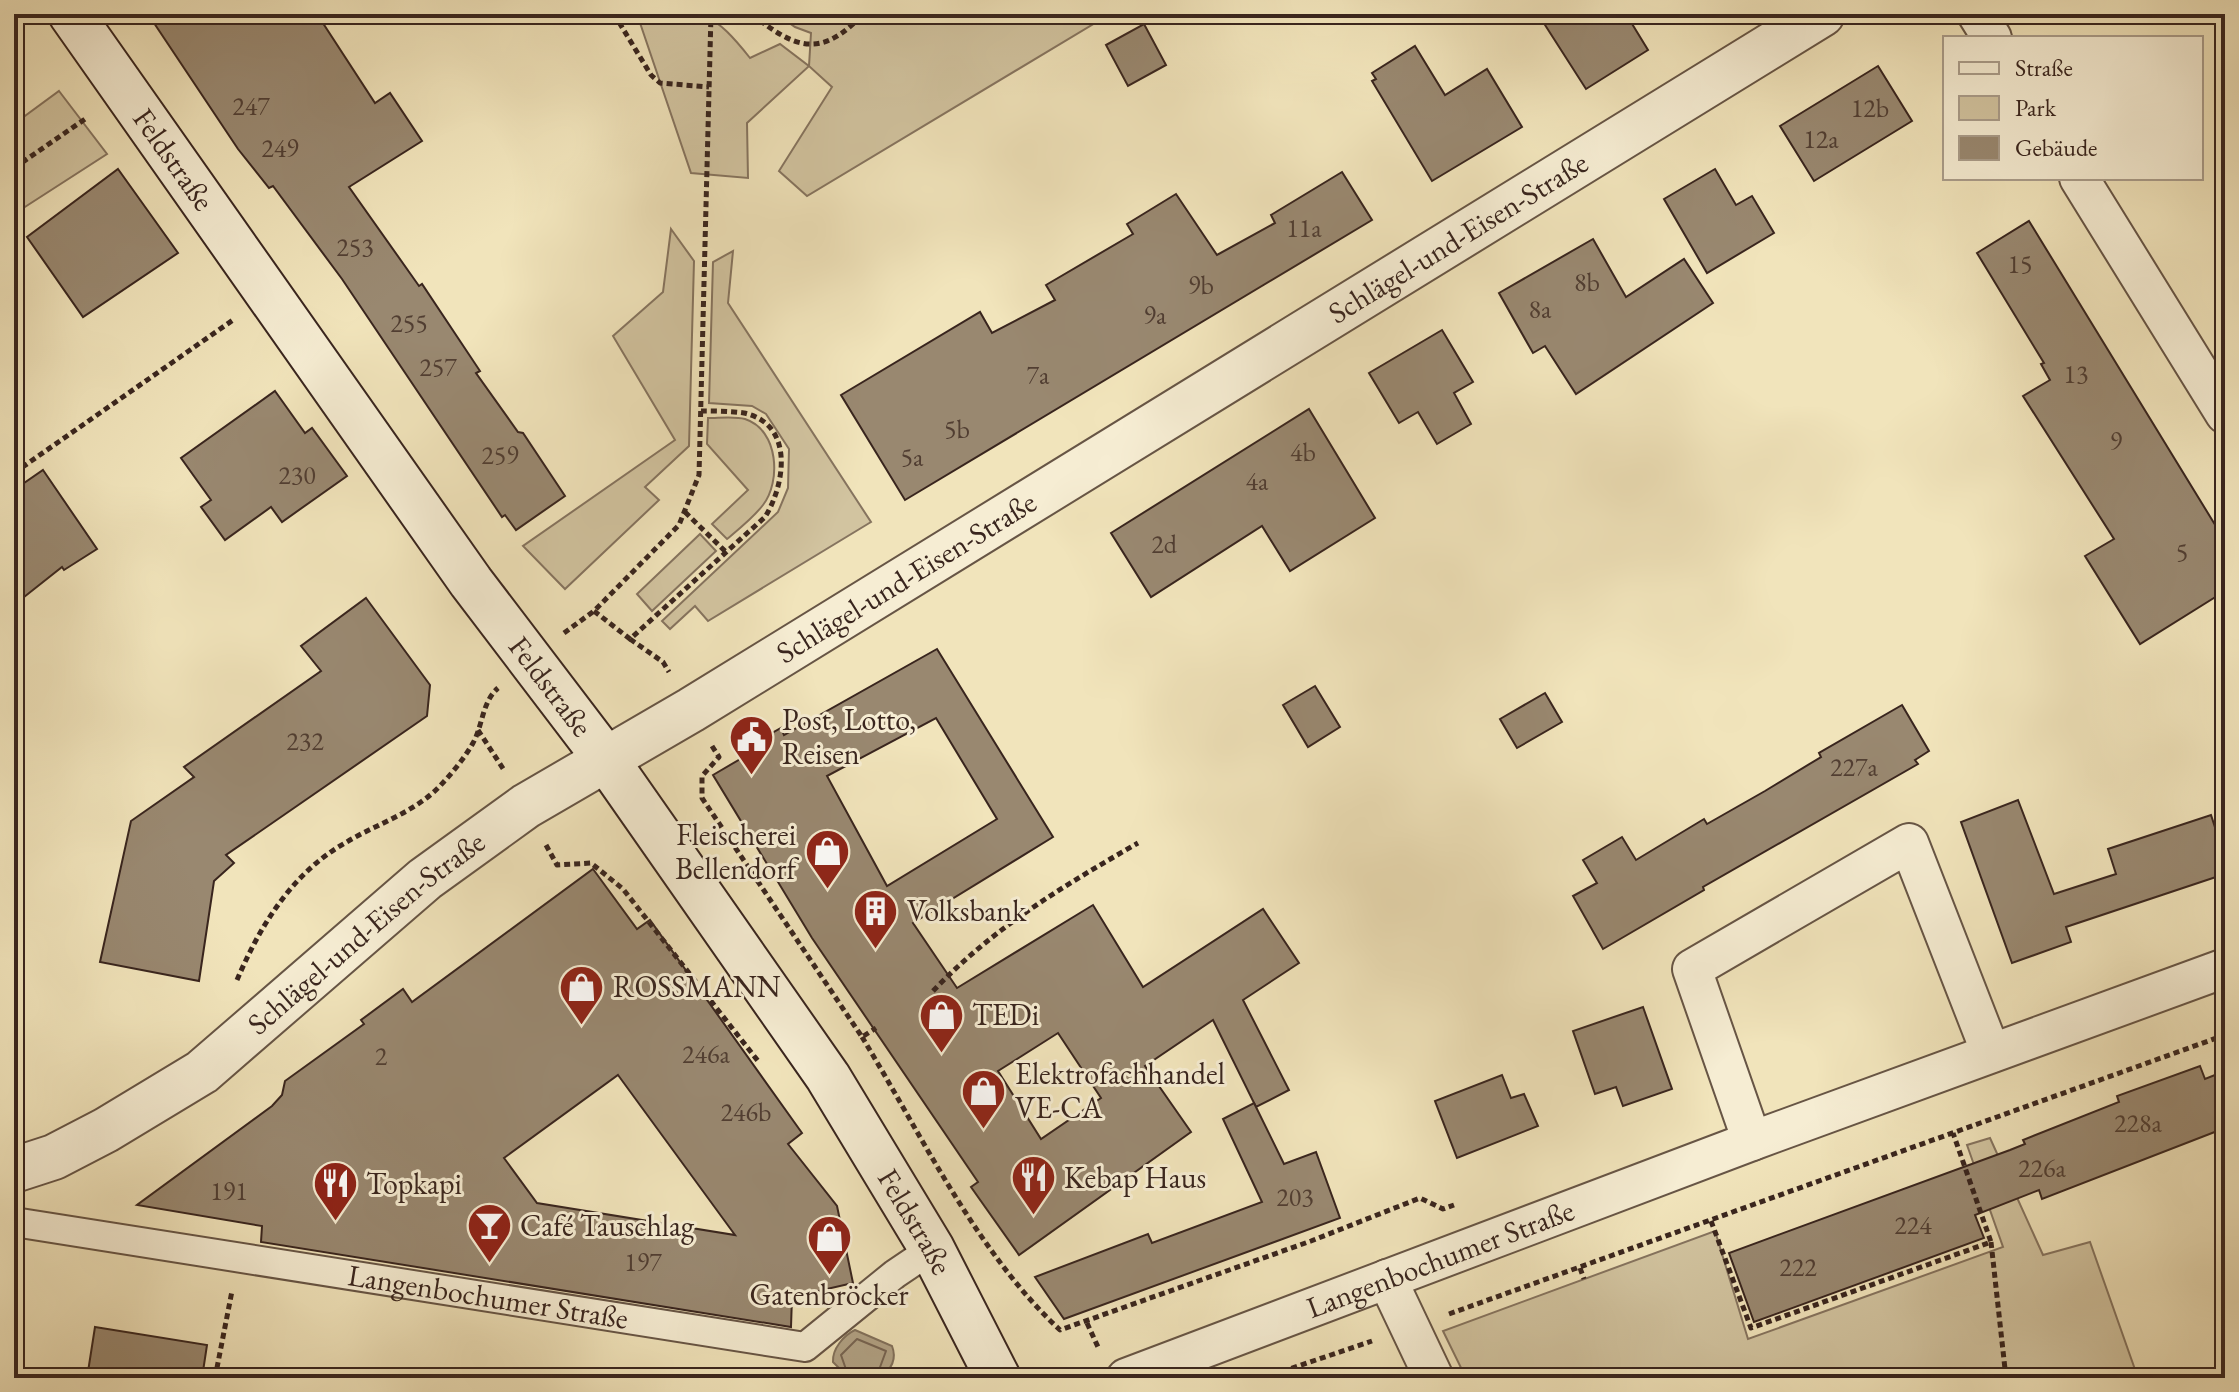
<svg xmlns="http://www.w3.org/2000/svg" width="2239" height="1392" font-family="'EB Garamond',serif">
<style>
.green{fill:#d2c4a0;stroke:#86745f;stroke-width:2}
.water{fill:#b2a386;stroke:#82715c;stroke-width:2}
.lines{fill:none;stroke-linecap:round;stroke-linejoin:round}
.shore{stroke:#766452;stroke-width:2}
.building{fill:#998870;stroke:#39251e;stroke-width:2;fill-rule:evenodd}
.pedestrian-casing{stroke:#675545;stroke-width:32}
.minor-casing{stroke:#675545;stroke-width:42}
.tertiary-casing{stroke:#675545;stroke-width:48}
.secondary-casing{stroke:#39251e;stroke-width:48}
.path{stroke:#39251e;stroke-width:5;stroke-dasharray:6 4;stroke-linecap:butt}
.pedestrian{stroke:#f6edd3;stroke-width:28}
.minor{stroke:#f6edd3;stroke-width:38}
.tertiary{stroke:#f6edd3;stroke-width:44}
.secondary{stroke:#f6edd3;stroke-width:44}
.labels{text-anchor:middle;stroke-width:6;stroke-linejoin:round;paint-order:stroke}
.number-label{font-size:26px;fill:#513e32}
.street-label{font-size:30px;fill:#39251e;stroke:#f6edd3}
.poi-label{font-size:30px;fill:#39251e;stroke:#f6edd3;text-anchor:start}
</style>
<rect width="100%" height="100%" fill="#f1e4bb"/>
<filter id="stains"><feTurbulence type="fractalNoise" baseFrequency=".0025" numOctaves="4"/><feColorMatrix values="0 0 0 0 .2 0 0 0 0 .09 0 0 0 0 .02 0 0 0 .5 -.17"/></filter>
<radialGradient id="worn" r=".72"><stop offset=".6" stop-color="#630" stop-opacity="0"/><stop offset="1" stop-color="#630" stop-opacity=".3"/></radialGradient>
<g class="green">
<path d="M 637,14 C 702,14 707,4 750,58 L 780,44 L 809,66 L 811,33 L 795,27 L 777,14 L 1110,14 L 807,196 L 779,171 L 832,87 L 809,66 L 747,123 L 748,178 L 691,173 Z"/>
<path d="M 59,91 L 107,154 L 14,214 L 14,124 Z"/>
<path d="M 671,229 L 694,261 L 689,446 L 645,487 L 659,500 L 565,589 L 523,546 L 675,440 L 613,336 L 663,292 Z"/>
<path d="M 733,251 L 728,303 L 871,522 L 708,621 L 695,606 L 670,629 L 662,621 L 778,512 L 788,488 L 789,449 L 766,414 L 752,406 L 709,403 L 713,262 Z"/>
<path d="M 708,418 C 719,418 735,416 745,419 C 779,430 781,482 763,505 C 753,518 739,529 727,539 L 712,524 L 748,490 L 707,444 Z"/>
<path d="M 700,534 L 716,551 L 652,611 L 637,594 Z"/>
<path d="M 1990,1138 L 2043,1255 L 2090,1242 L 2138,1378 L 1466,1378 L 1443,1331 L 1715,1231 L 1748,1339 L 2003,1247 L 1967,1145 Z"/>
</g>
<path class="water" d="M 855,1330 L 892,1346 C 897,1359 891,1370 879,1378 L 841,1378 L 839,1368 L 833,1362 C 832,1349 844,1335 855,1330 Z"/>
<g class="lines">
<path class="shore" d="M 849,1378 L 841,1355 L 857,1339 L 886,1351 L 876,1378"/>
</g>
<g class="building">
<path d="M 148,14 L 317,14 L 375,103 L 390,93 L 422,141 L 349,187 L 419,286 L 422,284 L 480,371 L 476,373 L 518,432 L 523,433 L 565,496 L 516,530 L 505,515 L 502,517 L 342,279 L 273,186 L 269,188 L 238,149 Z"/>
<path d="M 1538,14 L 1626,14 L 1648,50 L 1586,89 Z"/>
<path d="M 1144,24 L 1166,65 L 1128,86 L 1106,45 Z"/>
<path d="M 1415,46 L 1445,95 L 1487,69 L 1522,127 L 1432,181 L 1372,81 L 1376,79 L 1372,73 Z"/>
<path d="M 1878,66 L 1912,121 L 1814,181 L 1780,126 Z"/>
<path d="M 118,169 L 178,253 L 83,317 L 27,237 Z"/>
<path d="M 1715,169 L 1736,205 L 1752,196 L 1774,233 L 1707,273 L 1664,199 Z"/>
<path d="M 1342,172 L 1372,220 L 905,500 L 841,395 L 980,312 L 992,333 L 1055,300 L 1046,285 L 1133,234 L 1127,224 L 1176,194 L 1217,255 L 1275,223 L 1271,215 Z"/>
<path d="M 2029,221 L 2225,541 L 2225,591 L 2140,644 L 2085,556 L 2114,539 L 2023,396 L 2050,380 L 2041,364 L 2044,363 L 1977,253 Z"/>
<path d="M 1593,239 L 1626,297 L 1684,259 L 1713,303 L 1576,394 L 1545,346 L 1533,353 L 1499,293 Z"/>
<path d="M 1442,330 L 1473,382 L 1454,393 L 1471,424 L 1437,444 L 1418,412 L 1399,423 L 1369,373 Z"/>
<path d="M 275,391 L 305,433 L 312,428 L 347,476 L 282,522 L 271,507 L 225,540 L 201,507 L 211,500 L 181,458 Z"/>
<path d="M 1309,409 L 1375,518 L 1290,571 L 1262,526 L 1151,597 L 1111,533 Z"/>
<path d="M 43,470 L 97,549 L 64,570 L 62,567 L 14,605 L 14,490 Z"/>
<path d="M 366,598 L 430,685 L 427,716 L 226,855 L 234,863 L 214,881 L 199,981 L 100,962 L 131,821 L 194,777 L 184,767 L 321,671 L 301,646 Z"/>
<path d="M 937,649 L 1053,837 L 913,923 L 957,988 L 1093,905 L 1143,987 L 1263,909 L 1299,963 L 1243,1000 L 1289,1090 L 1256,1107 L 1213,1020 L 1145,1066 L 1191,1132 L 1019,1255 L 971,1187 L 978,1182 L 812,938 L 713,775 L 742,758 L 738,752 L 781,728 L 784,735 ZM 936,718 L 997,819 L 887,886 L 827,776 ZM 1058,1033 L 1101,1098 L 1041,1139 L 998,1071 Z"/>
<path d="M 1315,686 L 1340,727 L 1308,747 L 1283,705 Z"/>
<path d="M 1545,693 L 1562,722 L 1517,748 L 1500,719 Z"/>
<path d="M 1902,705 L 1929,751 L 1915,760 L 1918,764 L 1703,887 L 1704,890 L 1603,949 L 1573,896 L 1597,883 L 1583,860 L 1622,837 L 1636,860 L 1704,819 L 1707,824 L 1765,791 L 1821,757 L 1819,753 Z"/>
<path d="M 2018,800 L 2054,894 L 2116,874 L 2108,849 L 2211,815 L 2225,858 L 2225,874 L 2066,927 L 2071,942 L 2012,963 L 1961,822 Z"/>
<path d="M 593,869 L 637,929 L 650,920 L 802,1133 L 788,1144 L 837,1206 L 853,1283 L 792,1297 L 791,1327 L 261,1242 L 262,1226 L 137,1205 L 272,1106 L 282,1095 L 285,1081 L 364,1024 L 361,1020 L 403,989 L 412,1002 ZM 618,1075 L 735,1235 L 537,1203 L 504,1158 Z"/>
<path d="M 1643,1007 L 1672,1089 L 1623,1106 L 1616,1087 L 1595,1094 L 1573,1031 Z"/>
<path d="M 2200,1066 L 2205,1079 L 2225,1071 L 2225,1128 L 2042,1199 L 2039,1190 L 1975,1215 L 1984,1238 L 1754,1322 L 1729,1253 L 2010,1150 L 2025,1144 L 2023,1140 L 2119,1102 L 2117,1096 Z"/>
<path d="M 1502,1075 L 1511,1098 L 1524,1094 L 1538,1126 L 1457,1158 L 1435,1101 Z"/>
<path d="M 1254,1103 L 1284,1164 L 1316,1152 L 1340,1218 L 1064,1319 L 1035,1277 L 1148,1234 L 1152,1243 L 1262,1202 L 1223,1119 Z"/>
<path d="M 95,1327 L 207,1345 L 202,1378 L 87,1378 Z"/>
</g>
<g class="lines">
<defs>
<g id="pedestrian">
<path id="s1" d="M 14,1222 L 805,1347 L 895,1274 L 932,1249"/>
</g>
<g id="minor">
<path d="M 1977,14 L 1992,38"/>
<path d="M 2079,178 L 2225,414"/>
<path d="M 1752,1141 L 1692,969 L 1909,843 L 1991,1053"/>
<path d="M 1387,1279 L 1434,1378"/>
<path id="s2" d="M 1126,1378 L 1752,1141 L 2225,968"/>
</g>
<g id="tertiary">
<path id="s3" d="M 14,1170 L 54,1157 L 106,1130 L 202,1072 L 425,879 L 526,806 L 691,710 L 1822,14"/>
</g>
<g id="secondary">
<path id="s4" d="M 71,14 L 471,582 L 605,758 L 828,1077 L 932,1249 L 998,1378"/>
</g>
</defs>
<use href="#pedestrian" class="pedestrian-casing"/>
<use href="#minor" class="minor-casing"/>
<use href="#tertiary" class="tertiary-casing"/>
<use href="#secondary" class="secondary-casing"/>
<g class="path">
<path d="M 614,14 L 651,75 L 660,83 L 709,87"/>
<path d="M 752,14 C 796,50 822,58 863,14"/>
<path d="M 760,21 L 765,14"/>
<path d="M 14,168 L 88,117"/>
<path d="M 2218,456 L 2225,468"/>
<path d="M 14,473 L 233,320"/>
<path d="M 685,512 L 727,553"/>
<path d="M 594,611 L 630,639 L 765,517 C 785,485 795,424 744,413 C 731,411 714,411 700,411"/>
<path d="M 564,633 L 594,611 L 679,525 L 699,475 L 711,14"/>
<path d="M 630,639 L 663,662 L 669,672"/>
<path d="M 478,730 L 504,770"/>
<path d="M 712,746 L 719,757 L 702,776 L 702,798 L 862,1037 L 876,1028"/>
<path d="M 546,845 L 557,865 L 591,863 L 623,889 L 758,1061"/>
<path d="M 237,980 C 260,926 292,873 345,843 C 376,824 414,813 440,786 C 452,773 464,759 473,743 C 483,725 482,702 498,688"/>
<path d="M 933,991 C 993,928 1063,886 1138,843"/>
<path d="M 862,1037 C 921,1134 977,1253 1060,1330 L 1311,1241 L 1420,1198 L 1443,1209 L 1454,1205"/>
<path d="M 1711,1221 L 1751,1328 L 1991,1242 L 1953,1133"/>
<path d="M 1991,1242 L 2006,1378"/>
<path d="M 1580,1268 L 1584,1279"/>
<path d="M 1449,1314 L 2225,1035"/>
<path d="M 1087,1323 L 1098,1347"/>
<path d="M 215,1378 L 232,1291"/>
<path d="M 1263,1378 L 1372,1341"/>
</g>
<use href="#pedestrian" class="pedestrian"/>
<use href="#minor" class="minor"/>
<use href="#tertiary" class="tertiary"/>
<use href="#secondary" class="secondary"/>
</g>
<defs>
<symbol id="civic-pin" viewBox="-11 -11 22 30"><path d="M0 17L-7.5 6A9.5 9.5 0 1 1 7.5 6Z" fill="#8f2418" stroke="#f6edd3"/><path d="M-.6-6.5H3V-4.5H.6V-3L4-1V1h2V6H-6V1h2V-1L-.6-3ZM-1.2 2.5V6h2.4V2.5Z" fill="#fff"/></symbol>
<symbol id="shop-pin" viewBox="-11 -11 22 30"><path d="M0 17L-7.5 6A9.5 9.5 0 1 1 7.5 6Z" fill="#8f2418" stroke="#f6edd3"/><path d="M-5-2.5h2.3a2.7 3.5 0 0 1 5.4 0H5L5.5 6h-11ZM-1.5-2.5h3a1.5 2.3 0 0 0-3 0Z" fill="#fff"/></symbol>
<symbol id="building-pin" viewBox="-11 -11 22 30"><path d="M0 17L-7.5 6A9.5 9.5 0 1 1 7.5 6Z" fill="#8f2418" stroke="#f6edd3"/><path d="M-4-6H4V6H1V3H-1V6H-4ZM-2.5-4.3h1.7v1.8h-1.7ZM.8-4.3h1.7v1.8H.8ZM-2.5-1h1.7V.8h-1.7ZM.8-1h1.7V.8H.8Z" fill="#fff"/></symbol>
<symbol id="restaurant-pin" viewBox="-11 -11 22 30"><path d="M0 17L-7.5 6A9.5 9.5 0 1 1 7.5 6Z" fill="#8f2418" stroke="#f6edd3"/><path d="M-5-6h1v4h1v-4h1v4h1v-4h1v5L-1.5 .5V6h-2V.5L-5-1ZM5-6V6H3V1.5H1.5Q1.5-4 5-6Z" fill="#fff"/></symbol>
<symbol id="bar-pin" viewBox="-11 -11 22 30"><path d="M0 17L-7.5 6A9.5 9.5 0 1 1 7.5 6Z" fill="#8f2418" stroke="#f6edd3"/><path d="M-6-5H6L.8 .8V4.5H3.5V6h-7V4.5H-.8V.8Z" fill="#fff"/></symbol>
</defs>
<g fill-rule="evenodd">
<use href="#civic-pin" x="726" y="712" width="51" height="69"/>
<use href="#shop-pin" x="802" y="826" width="51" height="69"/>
<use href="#building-pin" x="850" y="886" width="51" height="69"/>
<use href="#shop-pin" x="556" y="962" width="51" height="69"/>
<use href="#shop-pin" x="916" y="990" width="51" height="69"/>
<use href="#shop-pin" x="958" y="1066" width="51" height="69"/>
<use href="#restaurant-pin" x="1008" y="1152" width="51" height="69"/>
<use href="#restaurant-pin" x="310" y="1158" width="51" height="69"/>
<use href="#bar-pin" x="464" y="1200" width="51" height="69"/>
<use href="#shop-pin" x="804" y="1212" width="51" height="69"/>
</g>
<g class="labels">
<g class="number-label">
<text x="251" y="115">247</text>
<text x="1870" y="117">12b</text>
<text x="1821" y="148">12a</text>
<text x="280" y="157">249</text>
<text x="1304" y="237">11a</text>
<text x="355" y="256">253</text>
<text x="2020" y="273">15</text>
<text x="1587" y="291">8b</text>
<text x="1201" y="294">9b</text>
<text x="1540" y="318">8a</text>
<text x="1155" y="324">9a</text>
<text x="409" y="332">255</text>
<text x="438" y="376">257</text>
<text x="2076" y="383">13</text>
<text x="1038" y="384">7a</text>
<text x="957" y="438">5b</text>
<text x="2116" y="450">9</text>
<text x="1303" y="461">4b</text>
<text x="500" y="464">259</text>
<text x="912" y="466">5a</text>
<text x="297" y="484">230</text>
<text x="1257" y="490">4a</text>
<text x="1164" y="553">2d</text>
<text x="2182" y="561">5</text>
<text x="305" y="750">232</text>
<text x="1854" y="776">227a</text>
<text x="706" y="1063">246a</text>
<text x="381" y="1065">2</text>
<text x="746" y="1121">246b</text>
<text x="2138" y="1132">228a</text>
<text x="2042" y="1177">226a</text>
<text x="229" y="1200">191</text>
<text x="1295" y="1206">203</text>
<text x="1913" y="1234">224</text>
<text x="643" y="1271">197</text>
<text x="1798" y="1276">222</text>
</g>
<g class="street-label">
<text dy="10" stroke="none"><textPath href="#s4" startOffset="178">Feldstraße</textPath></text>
<text dy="10" stroke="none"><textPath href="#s3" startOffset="1724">Schlägel-und-Eisen-Straße</textPath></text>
<text dy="10" stroke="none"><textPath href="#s3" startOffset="1076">Schlägel-und-Eisen-Straße</textPath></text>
<text dy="10" stroke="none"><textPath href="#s4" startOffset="826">Feldstraße</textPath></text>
<text dy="10" stroke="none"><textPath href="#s3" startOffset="428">Schlägel-und-Eisen-Straße</textPath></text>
<text dy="10" stroke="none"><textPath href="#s4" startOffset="1474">Feldstraße</textPath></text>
<text dy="10" stroke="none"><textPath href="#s2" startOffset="336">Langenbochumer Straße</textPath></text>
<text dy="10" stroke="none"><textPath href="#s1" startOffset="480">Langenbochumer Straße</textPath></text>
</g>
<g class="poi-label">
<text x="782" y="730">Post, Lotto,<tspan x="782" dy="34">Reisen</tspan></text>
<text x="796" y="845" text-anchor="end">Fleischerei<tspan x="796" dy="34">Bellendorf</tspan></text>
<text x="907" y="921">Volksbank</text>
<text x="613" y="997">ROSSMANN</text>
<text x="972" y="1025">TEDi</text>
<text x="1015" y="1084">Elektrofachhandel<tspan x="1015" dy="34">VE-CA</tspan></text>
<text x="1064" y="1188">Kebap Haus</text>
<text x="366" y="1194">Topkapi</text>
<text x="520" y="1236">Café Tauschlag</text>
<text x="829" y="1305" text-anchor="middle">Gatenbröcker</text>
</g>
</g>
<rect width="2239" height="1392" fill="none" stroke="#f1e4bb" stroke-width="48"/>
<rect x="16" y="16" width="2207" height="1360" fill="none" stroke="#39251e" stroke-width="4"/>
<rect x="24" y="24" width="2191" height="1344" fill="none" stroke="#39251e" stroke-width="2"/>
<rect x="1943" y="36" width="260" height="144" fill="#f6edd3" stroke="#aa9d8b" stroke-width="2"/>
<rect x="1959" y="62" width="40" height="12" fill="#f6edd3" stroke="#aa9d8b" stroke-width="2"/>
<text x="2015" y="76" font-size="24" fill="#39251e">Straße</text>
<rect x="1959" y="96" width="40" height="24" fill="#d2c4a0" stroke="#aa9d8b" stroke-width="2"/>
<text x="2015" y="116" font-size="24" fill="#39251e">Park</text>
<rect x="1959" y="136" width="40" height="24" fill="#998870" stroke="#aa9d8b" stroke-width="2"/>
<text x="2015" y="156" font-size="24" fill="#39251e">Gebäude</text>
<rect width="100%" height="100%" filter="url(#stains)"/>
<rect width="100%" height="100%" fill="url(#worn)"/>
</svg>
